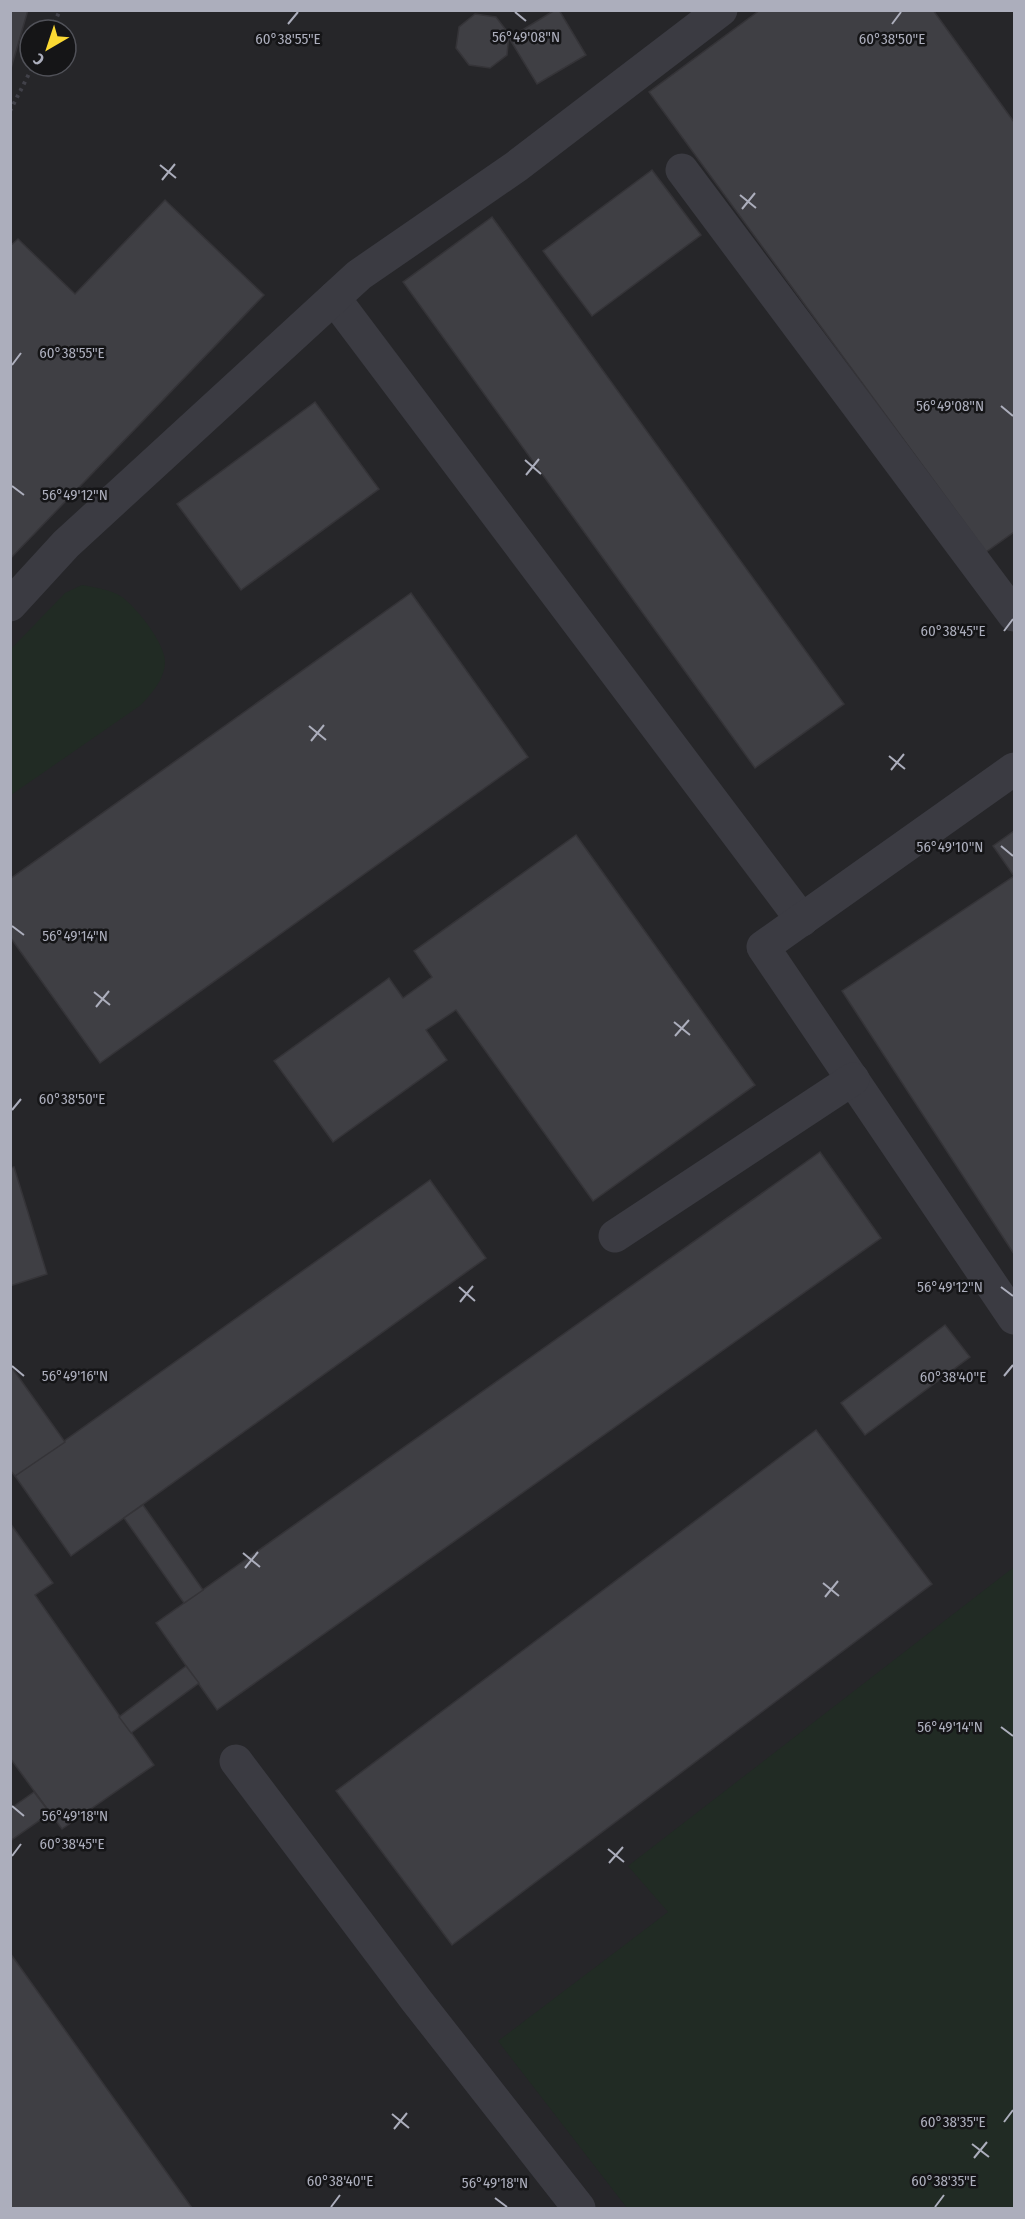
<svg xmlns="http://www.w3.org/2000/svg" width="1025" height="2219" font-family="'Fira Sans Condensed',sans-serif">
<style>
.built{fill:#262629;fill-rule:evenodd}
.green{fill:#212b24}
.building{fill:#3f3f44;stroke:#353438;stroke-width:1.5}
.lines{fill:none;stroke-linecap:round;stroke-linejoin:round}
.path{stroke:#414149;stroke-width:4;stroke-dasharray:3 4.5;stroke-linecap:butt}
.minor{stroke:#3b3b42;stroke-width:33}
.ticks{fill:none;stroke:#acaebc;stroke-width:2}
.ticks-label{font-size:15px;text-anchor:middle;fill:#acaebc;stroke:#151517;stroke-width:5;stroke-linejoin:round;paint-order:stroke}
</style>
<rect width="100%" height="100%" fill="#1a1a1c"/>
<path class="built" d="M 11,11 L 1014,11 L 1014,2208 L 11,2208 ZM 30,30 L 66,30 L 66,66 L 30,66 Z"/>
<g class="green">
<path d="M 82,585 C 96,588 110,589 122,597 C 137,608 164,642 165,661 C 165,679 152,693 141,705 L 11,795 L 11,649 L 65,593 Z"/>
<path d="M 1014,1567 L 1014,2208 L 627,2208 L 498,2041 L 668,1912 L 628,1866 Z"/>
</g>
<g class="building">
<path d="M 10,10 L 28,10 L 10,72 Z"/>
<path d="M 555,10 L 559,10 L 586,55 L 537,84 L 509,38 Z"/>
<path d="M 760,10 L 933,10 L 1014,122 L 1014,532 L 986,552 L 649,92 Z"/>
<path d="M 475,14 L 496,17 L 509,34 L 507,55 L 490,68 L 469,65 L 456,48 L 459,27 Z"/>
<path d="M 652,170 L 701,235 L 592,316 L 543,251 Z"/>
<path d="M 165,200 L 264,295 L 10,559 L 10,246 L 18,239 L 75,294 Z"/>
<path d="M 492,217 L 844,704 L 755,768 L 403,282 Z"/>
<path d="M 315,402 L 379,489 L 241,590 L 177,504 Z"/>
<path d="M 411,593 L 528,757 L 100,1063 L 10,937 L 10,879 Z"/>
<path d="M 1014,831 L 1014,1254 L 842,991 L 1014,876 L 993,846 Z"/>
<path d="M 576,835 L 755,1085 L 593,1201 L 456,1010 L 426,1030 L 447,1060 L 333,1142 L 274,1061 L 389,978 L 403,998 L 432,977 L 414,951 Z"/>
<path d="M 820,1152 L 881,1238 L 217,1710 L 156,1623 Z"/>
<path d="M 14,1167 L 47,1274 L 10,1286 L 10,1168 Z"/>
<path d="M 430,1180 L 486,1258 L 71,1556 L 15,1476 Z"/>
<path d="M 945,1325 L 970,1357 L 865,1435 L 841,1403 Z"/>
<path d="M 10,1365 L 65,1442 L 15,1476 L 10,1470 Z"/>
<path d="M 816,1430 L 932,1584 L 452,1945 L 336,1791 Z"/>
<path d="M 143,1505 L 203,1590 L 184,1603 L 124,1518 Z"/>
<path d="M 10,1523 L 53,1583 L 35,1595 L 154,1765 L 62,1829 L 10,1758 Z"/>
<path d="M 186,1666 L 199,1683 L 131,1733 L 119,1717 Z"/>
<path d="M 34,1792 L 50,1813 L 10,1841 L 10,1809 Z"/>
<path d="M 10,1953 L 192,2208 L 10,2208 Z"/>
</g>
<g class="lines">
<g class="path">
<path d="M 51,30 L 60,10"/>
<path d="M 10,111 L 33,66"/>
</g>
<g class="minor">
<path d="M 682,170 L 1014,615"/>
<path d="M 334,298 L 802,920"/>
<path d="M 10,605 L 66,544 L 359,275 L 517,166 L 721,10"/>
<path d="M 1014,769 L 763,947 L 1014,1318"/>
<path d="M 615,1236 L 853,1079"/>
<path d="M 236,1761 L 416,2000 L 579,2208"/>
</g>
</g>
<path class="ticks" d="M 515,12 L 526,21M 288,24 L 298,12M 892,24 L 901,12M 160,165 L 176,178M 162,180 L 175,164M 740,195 L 756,208M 742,209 L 755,193M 12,365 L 21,353M 1001,406 L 1013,416M 525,460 L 541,474M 526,475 L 539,459M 12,486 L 24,495M 1004,631 L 1013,619M 309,726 L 326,740M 311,741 L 324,725M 889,756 L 905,769M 891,770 L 904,754M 1001,846 L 1013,856M 12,926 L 24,935M 94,992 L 110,1005M 96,1007 L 109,991M 674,1022 L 690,1035M 675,1036 L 689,1020M 12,1110 L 21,1099M 459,1287 L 475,1301M 1001,1287 L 1013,1296M 460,1302 L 473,1286M 12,1366 L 24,1376M 1004,1376 L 1013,1365M 243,1553 L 260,1567M 245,1568 L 258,1552M 823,1583 L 839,1596M 825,1597 L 838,1581M 1001,1727 L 1013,1736M 12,1806 L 24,1816M 608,1849 L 624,1862M 12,1856 L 21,1844M 609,1863 L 623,1847M 392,2114 L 409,2128M 1004,2122 L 1013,2110M 394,2129 L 407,2113M 972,2144 L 989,2157M 974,2158 L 987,2142M 495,2198 L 507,2207M 331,2207 L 340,2195M 935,2207 L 944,2195"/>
<g class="ticks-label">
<text x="526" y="42">56°49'08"N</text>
<text x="288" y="44">60°38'55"E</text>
<text x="892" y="44">60°38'50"E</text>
<text x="72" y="358">60°38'55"E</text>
<text x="950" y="411">56°49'08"N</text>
<text x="75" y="500">56°49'12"N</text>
<text x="953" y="636">60°38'45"E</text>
<text x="950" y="852">56°49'10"N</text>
<text x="75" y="941">56°49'14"N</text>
<text x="72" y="1104">60°38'50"E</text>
<text x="950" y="1292">56°49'12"N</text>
<text x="75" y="1381">56°49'16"N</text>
<text x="953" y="1382">60°38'40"E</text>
<text x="950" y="1732">56°49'14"N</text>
<text x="75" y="1821">56°49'18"N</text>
<text x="72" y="1849">60°38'45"E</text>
<text x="953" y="2127">60°38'35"E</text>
<text x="340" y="2186">60°38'40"E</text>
<text x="944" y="2186">60°38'35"E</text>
<text x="495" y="2188">56°49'18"N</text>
</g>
<rect width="1025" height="2219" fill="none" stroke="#acaebc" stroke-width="24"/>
<g transform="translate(48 48) rotate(219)"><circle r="28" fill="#151517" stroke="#515259" stroke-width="1.5"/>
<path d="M0-4.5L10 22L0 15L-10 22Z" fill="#fbd933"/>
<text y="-9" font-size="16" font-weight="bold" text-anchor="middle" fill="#acaebc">С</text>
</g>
</svg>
